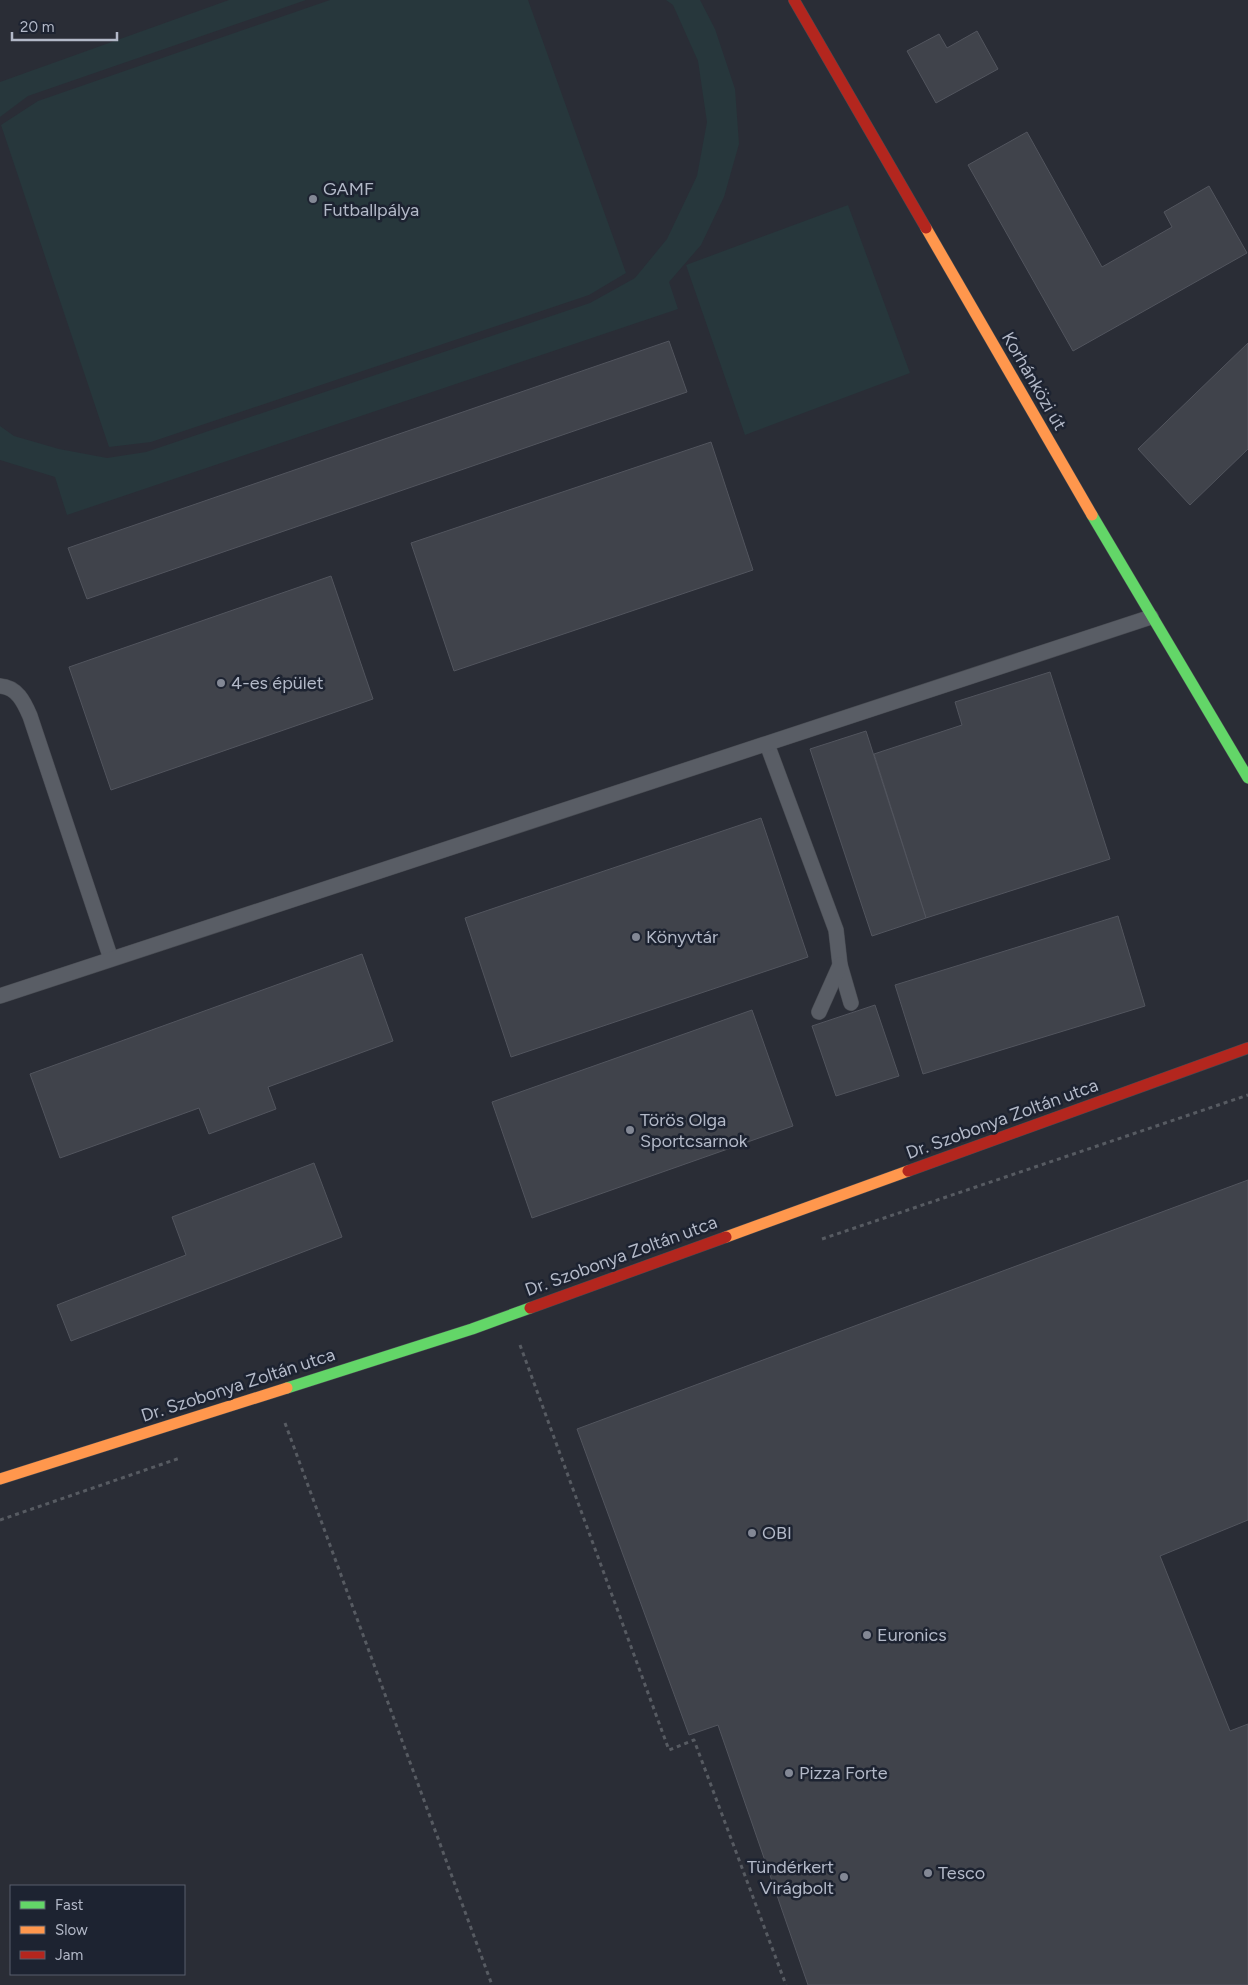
<svg xmlns="http://www.w3.org/2000/svg" width="1248" height="1985" font-family="Figtree,sans-serif">
<style>
.green{fill:#27373c}
.building{fill:#40434b;stroke:#52555e}
.lines{fill:none;stroke-linecap:round;stroke-linejoin:round}
.lane-casing{stroke:#474a51;stroke-width:16}
.fast-casing{stroke:#474a51;stroke-width:12}
.slow-casing{stroke:#474a51;stroke-width:12}
.jam-casing{stroke:#474a51;stroke-width:12}
.path{stroke:#575b62;stroke-width:3;stroke-dasharray:4 4;stroke-linecap:butt}
.lane{stroke:#595d65;stroke-width:15}
.fast{stroke:#63d668;stroke-width:11}
.slow{stroke:#ff974d;stroke-width:11}
.jam{stroke:#b3261e;stroke-width:11}
.poi-dot{fill:#838895;stroke:#1d2331;stroke-width:2}
.labels{text-anchor:middle;stroke-width:5;stroke-linejoin:round;paint-order:stroke}
.poi-label{font-size:18px;fill:#b3b9c8;stroke:#1d2331;text-anchor:start}
.street-label{font-size:18px;fill:#b3b9c8;stroke:#1d2331}
</style>
<rect width="100%" height="100%" fill="#2a2d36"/>
<g class="green">
<path d="M 229,0 L 306,0 L 28,96 L 0,117 L 0,82 Z"/>
<path d="M 330,0 L 528,0 L 626,273 L 589,295 L 151,442 L 109,447 L 1,125 L 38,101 Z"/>
<path d="M 666,0 L 700,0 L 715,29 L 735,89 L 739,144 L 724,197 L 701,245 L 669,282 L 678,309 L 67,515 L 55,477 L 0,460 L 0,426 L 14,436 L 59,449 L 107,458 L 146,452 L 590,303 L 635,278 L 667,239 L 697,176 L 707,122 L 698,61 L 673,5 Z"/>
<path d="M 848,205 L 910,373 L 745,435 L 686,265 Z"/>
</g>
<g class="building">
<path d="M 977,31 L 998,69 L 936,103 L 907,51 L 939,34 L 947,48 Z"/>
<path d="M 1027,132 L 1102,267 L 1172,227 L 1164,212 L 1209,186 L 1247,253 L 1073,351 L 968,165 Z"/>
<path d="M 669,341 L 687,392 L 87,599 L 68,548 Z"/>
<path d="M 1248,343 L 1248,449 L 1190,505 L 1138,449 Z"/>
<path d="M 711,442 L 753,570 L 454,671 L 411,543 Z"/>
<path d="M 331,576 L 373,699 L 111,790 L 69,667 Z"/>
<path d="M 1050,672 L 1110,859 L 926,918 L 874,754 L 962,725 L 955,702 Z"/>
<path d="M 866,731 L 926,918 L 872,936 L 810,749 Z"/>
<path d="M 761,818 L 808,957 L 511,1057 L 465,918 Z"/>
<path d="M 1118,916 L 1145,1006 L 923,1074 L 895,985 Z"/>
<path d="M 362,954 L 393,1041 L 268,1087 L 276,1109 L 209,1134 L 199,1108 L 60,1158 L 30,1074 Z"/>
<path d="M 875,1005 L 899,1076 L 836,1096 L 812,1026 Z"/>
<path d="M 752,1010 L 793,1126 L 532,1218 L 492,1102 Z"/>
<path d="M 314,1163 L 342,1237 L 71,1341 L 57,1305 L 186,1255 L 172,1217 Z"/>
<path d="M 1248,1180 L 1248,1520 L 1160,1556 L 1230,1731 L 1248,1724 L 1248,1985 L 808,1985 L 718,1725 L 689,1735 L 577,1429 Z"/>
</g>
<g class="lines">
<defs>
<g id="lane">
<path d="M 0,686 C 17,687 24,702 30,716 L 111,959"/>
<path d="M 767,744 L 836,930 L 840,965 L 851,1003"/>
<path d="M 0,996 L 1151,617"/>
<path d="M 819,1012 L 840,965"/>
</g>
<g id="fast">
<path d="M 1092,515 L 1248,778"/>
<path d="M 287,1388 L 472,1329 L 530,1308"/>
</g>
<g id="slow">
<path d="M 926,228 L 1092,515"/>
<path d="M 726,1237 L 908,1171"/>
<path d="M 0,1479 L 287,1388"/>
</g>
<g id="jam">
<path d="M 794,0 L 926,228"/>
<path d="M 908,1171 L 1248,1048"/>
<path d="M 530,1308 L 726,1237"/>
</g>
</defs>
<use href="#lane" class="lane-casing"/>
<use href="#fast" class="fast-casing"/>
<use href="#slow" class="slow-casing"/>
<use href="#jam" class="jam-casing"/>
<g class="path">
<path d="M 822,1239 L 1248,1095"/>
<path d="M 520,1345 L 669,1750 L 694,1740 L 786,1985"/>
<path d="M 285,1423 L 492,1985"/>
<path d="M 0,1520 L 180,1458"/>
</g>
<use href="#lane" class="lane"/>
<use href="#fast" class="fast"/>
<use href="#slow" class="slow"/>
<use href="#jam" class="jam"/>
</g>
<g class="poi-dot">
<circle cx="313" cy="199" r="5"/>
<circle cx="221" cy="683" r="5"/>
<circle cx="636" cy="937" r="5"/>
<circle cx="630" cy="1130" r="5"/>
<circle cx="752" cy="1533" r="5"/>
<circle cx="867" cy="1635" r="5"/>
<circle cx="789" cy="1773" r="5"/>
<circle cx="928" cy="1873" r="5"/>
<circle cx="844" cy="1877" r="5"/>
</g>
<g class="labels">
<g class="poi-label">
<text x="323" y="195">GAMF<tspan x="323" dy="21">Futballpálya</tspan></text>
<text x="231" y="689">4-es épület</text>
<text x="646" y="943">Könyvtár</text>
<text x="640" y="1126">Törös Olga<tspan x="640" dy="21">Sportcsarnok</tspan></text>
<text x="762" y="1539">OBI</text>
<text x="877" y="1641">Euronics</text>
<text x="799" y="1779">Pizza Forte</text>
<text x="834" y="1873" text-anchor="end">Tündérkert<tspan x="834" dy="21">Virágbolt</tspan></text>
<text x="938" y="1879">Tesco</text>
</g>
<g class="street-label">
<text transform="translate(1034 381) rotate(60)" y="6">Korhánközi út</text>
<text transform="translate(1002 1119) rotate(-20)" y="6">Dr. Szobonya Zoltán utca</text>
<text transform="translate(621 1256) rotate(-20)" y="6">Dr. Szobonya Zoltán utca</text>
<text transform="translate(238 1385) rotate(-18)" y="6">Dr. Szobonya Zoltán utca</text>
</g>
</g>
<rect x="10" y="1885" width="175" height="90" fill="#1d2331" stroke="#595f6d"/>
<rect x="20" y="1901" width="25" height="8" fill="#63d668" stroke="#595f6d"/>
<text x="55" y="1910" font-size="15" fill="#b3b9c8">Fast</text>
<rect x="20" y="1926" width="25" height="8" fill="#ff974d" stroke="#595f6d"/>
<text x="55" y="1935" font-size="15" fill="#b3b9c8">Slow</text>
<rect x="20" y="1951" width="25" height="8" fill="#b3261e" stroke="#595f6d"/>
<text x="55" y="1960" font-size="15" fill="#b3b9c8">Jam</text>
<path d="M12 32v8h105v-8" fill="none" stroke="#b3b9c8" stroke-width="2.5"/>
<text x="20" y="32" font-size="15" fill="#b3b9c8" stroke="#1d2331" stroke-width="4" paint-order="stroke">20 m</text>
</svg>
